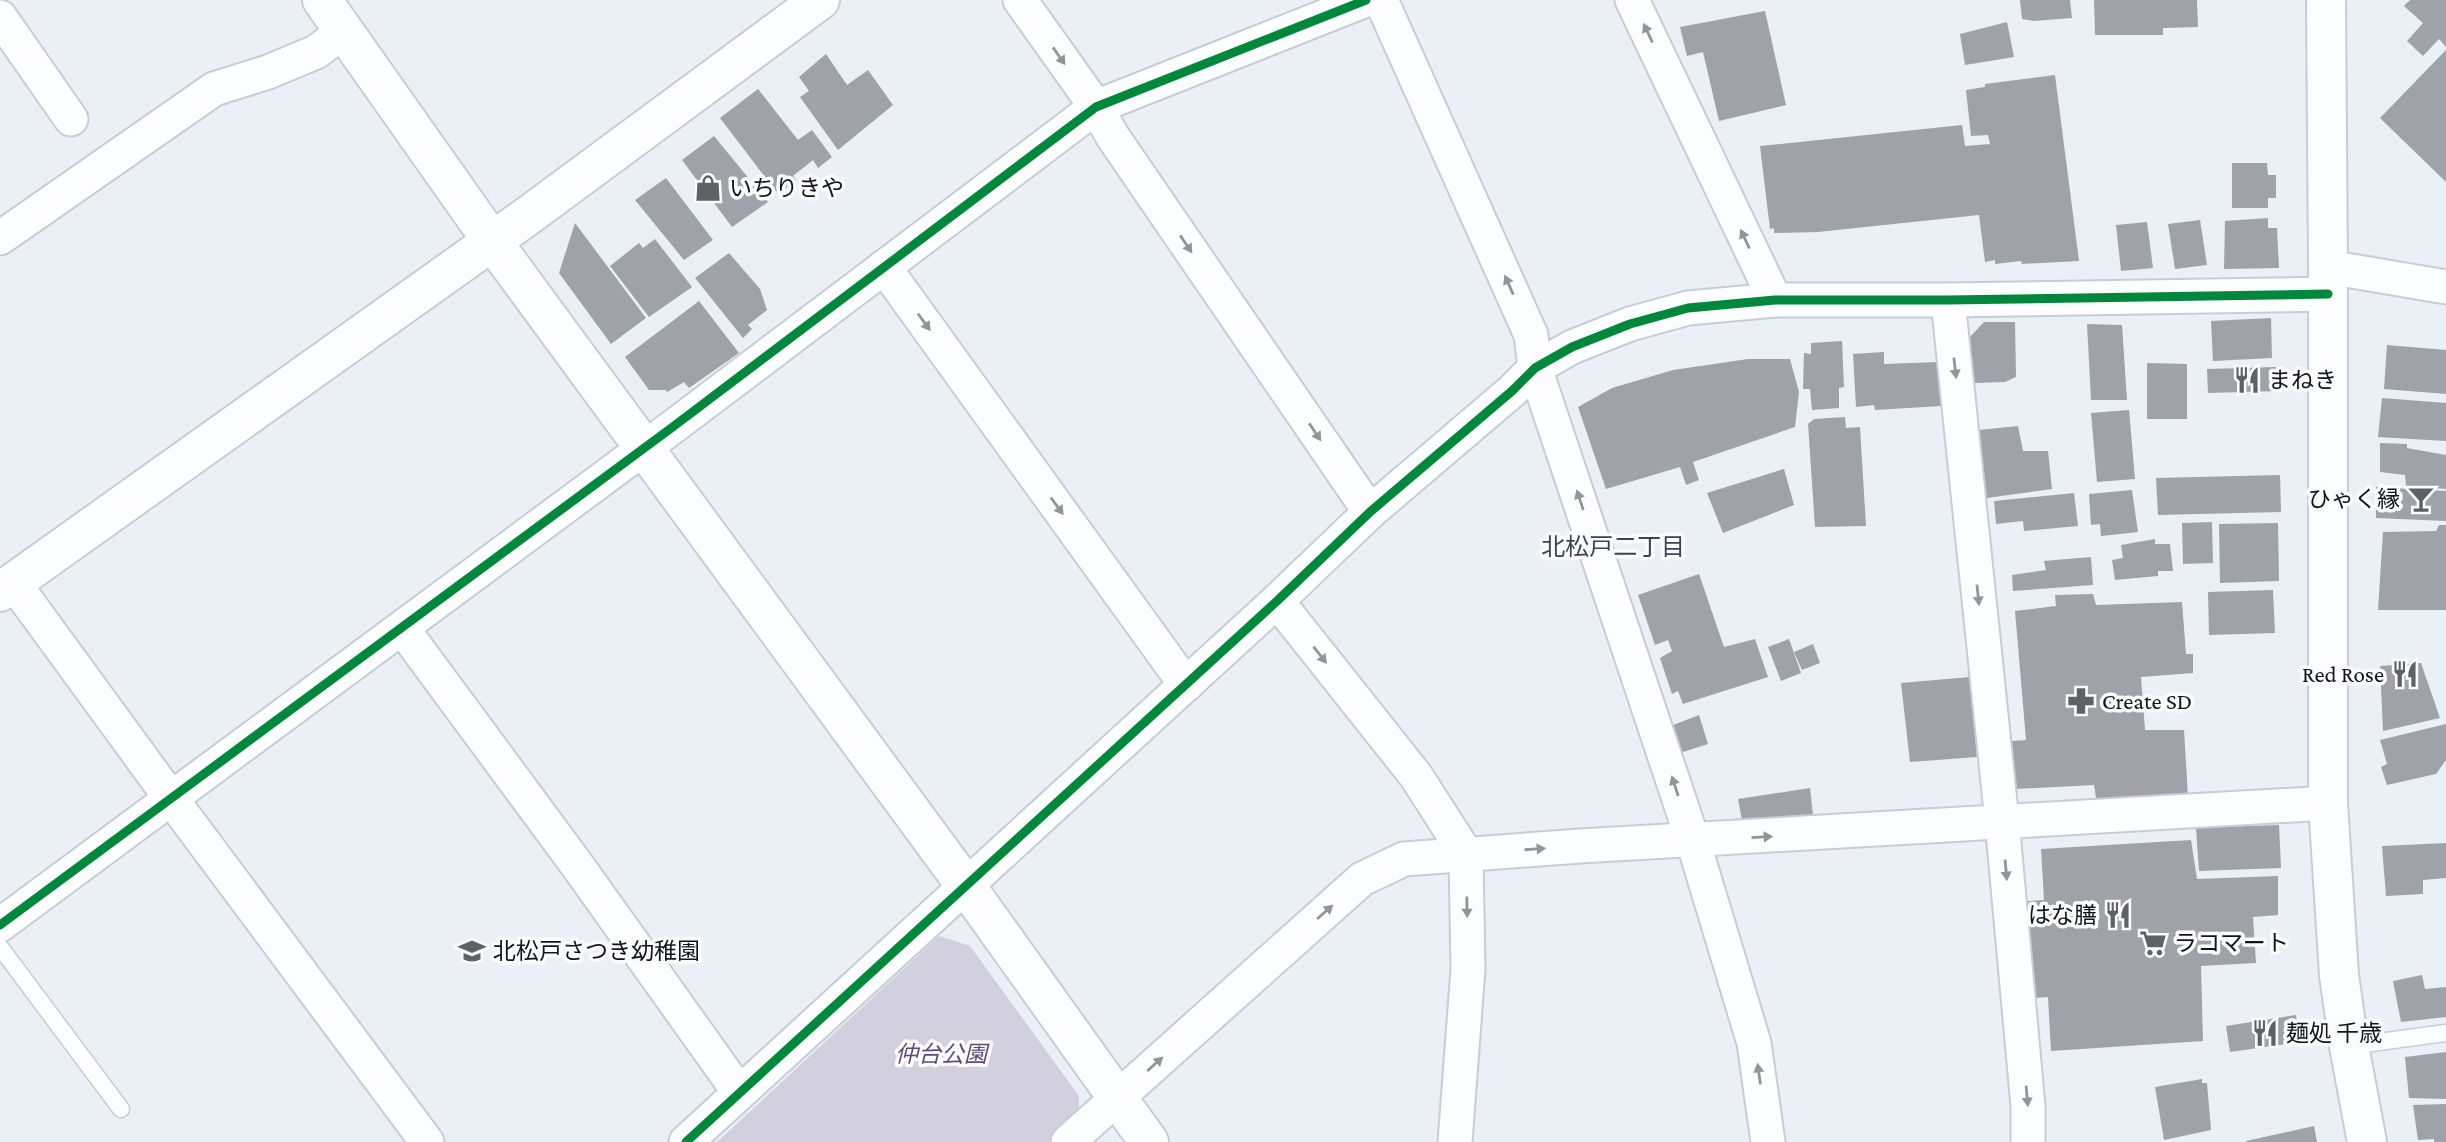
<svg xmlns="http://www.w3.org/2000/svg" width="2446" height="1142" font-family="'Crimson Pro','Noto Sans JP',serif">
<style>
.green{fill:#d2d0df}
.building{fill:#9fa2a9}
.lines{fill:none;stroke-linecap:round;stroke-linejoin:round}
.lane-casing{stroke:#c7cdd4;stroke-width:19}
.street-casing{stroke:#c7cdd4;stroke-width:37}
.secondary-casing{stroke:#c7cdd4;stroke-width:42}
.lane{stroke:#fcfdfe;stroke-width:16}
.street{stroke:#fcfdfe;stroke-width:33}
.secondary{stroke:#fcfdfe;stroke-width:38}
.cycleway-casing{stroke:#fbfbfb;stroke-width:13}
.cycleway{stroke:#00873e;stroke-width:9}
.oneway{fill:#919598}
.labels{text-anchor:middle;stroke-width:7;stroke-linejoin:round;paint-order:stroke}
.poi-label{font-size:23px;fill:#0f151c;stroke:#fbfbfb;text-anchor:start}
.park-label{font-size:23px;font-style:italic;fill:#62497d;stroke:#fbfbfb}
.neighbourhood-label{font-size:24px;fill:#374657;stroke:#fbfbfb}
</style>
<rect width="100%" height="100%" fill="#eaf0f6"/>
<path class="green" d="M 939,936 L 970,946 L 1079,1096 L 1079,1114 L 1049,1142 L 717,1142 Z"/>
<g class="building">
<path d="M 2020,0 L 2070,0 L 2072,18 L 2034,21 L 2022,19 Z"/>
<path d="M 2094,0 L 2197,0 L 2198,27 L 2163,28 L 2163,35 L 2095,35 Z"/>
<path d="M 2410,0 L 2446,0 L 2446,47 L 2439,39 L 2423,56 L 2407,41 L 2423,23 L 2404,6 Z"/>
<path d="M 1765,11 L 1786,105 L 1719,121 L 1703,52 L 1687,56 L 1680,27 Z"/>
<path d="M 2007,22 L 2014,57 L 1965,65 L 1960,34 Z"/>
<path d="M 2446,50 L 2446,182 L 2380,118 Z"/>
<path d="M 826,54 L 847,85 L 868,70 L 893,105 L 838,150 L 800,97 L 809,91 L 799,77 Z"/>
<path d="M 2055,75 L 2079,261 L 2022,264 L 2021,261 L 1995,264 L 1995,260 L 1985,262 L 1979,215 L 1818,232 L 1774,233 L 1774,228 L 1770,229 L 1760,146 L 1962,125 L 1965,146 L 1990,144 L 1988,135 L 1971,136 L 1966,90 L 1985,87 L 1985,84 Z"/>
<path d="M 758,89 L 798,140 L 812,130 L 832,157 L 818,168 L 813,160 L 793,176 L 796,180 L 778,194 L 720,118 Z"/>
<path d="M 714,136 L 768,202 L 732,227 L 682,160 Z"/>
<path d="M 2232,163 L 2267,163 L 2268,175 L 2276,175 L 2276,198 L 2268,198 L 2268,208 L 2232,208 Z"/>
<path d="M 666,178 L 713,240 L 684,260 L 635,200 Z"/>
<path d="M 2268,218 L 2268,228 L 2277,228 L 2279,268 L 2224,269 L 2225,221 Z"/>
<path d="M 2200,220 L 2207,265 L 2175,269 L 2168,224 Z"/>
<path d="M 2147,222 L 2153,268 L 2121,271 L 2116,225 Z"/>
<path d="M 575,223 L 646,318 L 611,344 L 559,273 Z"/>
<path d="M 655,239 L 692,287 L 649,317 L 610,266 L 639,243 L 643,248 Z"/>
<path d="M 729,253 L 760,289 L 767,310 L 748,325 L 752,329 L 743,338 L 695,278 Z"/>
<path d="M 699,301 L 739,353 L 689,388 L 684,382 L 667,392 L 666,390 L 649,390 L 625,357 Z"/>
<path d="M 2271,318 L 2272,358 L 2213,361 L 2211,321 Z"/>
<path d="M 1984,322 L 2015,322 L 2016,377 L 2005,382 L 1974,383 L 1969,338 Z"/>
<path d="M 2087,324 L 2122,325 L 2127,400 L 2091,400 Z"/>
<path d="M 1842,341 L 1844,387 L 1839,388 L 1839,408 L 1812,410 L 1810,389 L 1803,389 L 1804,353 L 1811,354 L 1811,343 Z"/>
<path d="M 2387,345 L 2446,350 L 2446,394 L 2384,389 Z"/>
<path d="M 1884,352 L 1884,364 L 1938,362 L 1941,406 L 1875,410 L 1874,405 L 1856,407 L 1853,354 Z"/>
<path d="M 1748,359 L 1790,359 L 1799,392 L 1795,427 L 1693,462 L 1699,480 L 1686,485 L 1680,467 L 1606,489 L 1578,407 L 1612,388 L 1673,370 Z"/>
<path d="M 2147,363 L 2187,364 L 2187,419 L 2147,419 Z"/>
<path d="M 2276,367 L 2277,391 L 2208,393 L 2207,369 Z"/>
<path d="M 2382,398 L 2446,403 L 2446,441 L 2378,437 Z"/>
<path d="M 2129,410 L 2135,479 L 2097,482 L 2091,413 Z"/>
<path d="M 1845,417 L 1846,428 L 1860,427 L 1866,526 L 1815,527 L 1808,424 L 1814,419 Z"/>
<path d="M 2018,426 L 2023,451 L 2048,451 L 2052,489 L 1987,498 L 1979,430 Z"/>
<path d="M 2380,443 L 2407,444 L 2407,448 L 2446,455 L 2446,489 L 2406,486 L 2405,475 L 2380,472 Z"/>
<path d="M 1784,469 L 1794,505 L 1723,533 L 1707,493 Z"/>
<path d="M 2280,475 L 2281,512 L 2158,515 L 2156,478 Z"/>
<path d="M 2376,487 L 2446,491 L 2446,521 L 2376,518 Z"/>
<path d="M 2132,490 L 2138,532 L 2101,536 L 2100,524 L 2091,525 L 2089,494 Z"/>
<path d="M 2074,493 L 2078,526 L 2024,531 L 2023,521 L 1996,524 L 1994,501 Z"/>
<path d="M 2212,522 L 2213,563 L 2183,564 L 2182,523 Z"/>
<path d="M 2278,523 L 2279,581 L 2220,583 L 2219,524 Z"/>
<path d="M 2439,525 L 2446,525 L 2446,610 L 2378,610 L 2383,532 L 2436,531 Z"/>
<path d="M 2155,539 L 2155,544 L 2170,544 L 2173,571 L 2158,571 L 2158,576 L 2115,580 L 2112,560 L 2123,558 L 2121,545 Z"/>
<path d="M 2091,557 L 2093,585 L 2013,591 L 2012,575 L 2046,570 L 2044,561 Z"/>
<path d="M 1699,574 L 1724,647 L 1755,639 L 1768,677 L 1683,704 L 1678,691 L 1672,694 L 1660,658 L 1672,651 L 1668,640 L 1655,645 L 1638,595 Z"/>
<path d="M 2273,590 L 2275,633 L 2209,635 L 2208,592 Z"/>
<path d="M 2093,594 L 2096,605 L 2182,602 L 2186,654 L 2193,654 L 2193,673 L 2141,677 L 2145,730 L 2184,730 L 2188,797 L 2097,804 L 2094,785 L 2015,789 L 2012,741 L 2026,740 L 2015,611 L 2056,606 L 2055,595 Z"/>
<path d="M 1789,639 L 1801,673 L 1781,681 L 1768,647 Z"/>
<path d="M 1813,644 L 1820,663 L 1802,670 L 1794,652 Z"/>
<path d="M 2421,663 L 2440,718 L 2383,731 L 2380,666 Z"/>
<path d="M 1970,677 L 1977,757 L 1910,762 L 1901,683 Z"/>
<path d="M 1699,715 L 1708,744 L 1680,753 L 1668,727 Z"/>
<path d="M 2446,724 L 2446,760 L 2436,774 L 2387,785 L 2381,767 L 2387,764 L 2380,740 Z"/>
<path d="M 1810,788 L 1813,815 L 1743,825 L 1738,799 Z"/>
<path d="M 2279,825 L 2281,868 L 2199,871 L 2196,828 Z"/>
<path d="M 2191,840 L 2197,879 L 2278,876 L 2278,915 L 2253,917 L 2256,963 L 2201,966 L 2203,1041 L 2051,1051 L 2048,997 L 2033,998 L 2028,901 L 2044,900 L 2041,849 Z"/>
<path d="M 2446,843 L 2446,878 L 2423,880 L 2423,894 L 2386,896 L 2382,846 Z"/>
<path d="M 2422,975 L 2425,989 L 2446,987 L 2446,1017 L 2401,1022 L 2393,981 Z"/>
<path d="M 2296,1015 L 2300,1042 L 2230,1052 L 2226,1026 Z"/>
<path d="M 2446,1052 L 2446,1099 L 2409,1098 L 2405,1057 Z"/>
<path d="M 2202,1079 L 2202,1083 L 2207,1083 L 2211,1130 L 2164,1140 L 2155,1087 Z"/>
<path d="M 2446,1104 L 2446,1142 L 2434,1142 L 2434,1139 L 2418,1140 L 2413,1105 Z"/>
<path d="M 2314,1126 L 2317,1142 L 2246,1142 L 2246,1141 Z"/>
</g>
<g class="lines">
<defs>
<g id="lane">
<path d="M 0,947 L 121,1109"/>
<path d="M 2349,1046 L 2446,1033"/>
</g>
<g id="street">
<path d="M 1020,0 L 1096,107 L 1113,137 L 1370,512"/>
<path d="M 1381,0 L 1531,335 L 1535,368 L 1693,841 L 1754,1043 L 1768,1142"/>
<path d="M 1632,0 L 1775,300"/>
<path d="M 0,17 L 71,119"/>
<path d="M 0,238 L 214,89 L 268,72 L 316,52 L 344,31"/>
<path d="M 884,267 L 1186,685"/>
<path d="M 2328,267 L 2446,287"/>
<path d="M 1948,300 L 2002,821 L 2028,1106 L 2028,1142"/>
<path d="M 13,582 L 170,797 L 427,1142"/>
<path d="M 1277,601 L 1416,776 L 1466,854 L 1468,969 L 1455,1142"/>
<path d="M 402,628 L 577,865 L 739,1092"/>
<path d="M 0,925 L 674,426 L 1096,107 L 1366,0"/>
<path d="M 686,1142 L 1277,601 L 1370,512 L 1512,391 L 1535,368 L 1572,347 L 1630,324 L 1688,308 L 1775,300 L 1948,300 L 2328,294"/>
<path d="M 1068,1142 L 1362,879 L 1404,859 L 1580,846 L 2328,803"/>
</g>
<g id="secondary">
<path d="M 322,0 L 492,241 L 966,886 L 1149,1142"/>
<path d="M 2326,0 L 2328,267 L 2328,803 L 2339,975 L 2349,1046 L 2367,1142"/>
<path d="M 0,592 L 529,215 L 820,0"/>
</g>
</defs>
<use href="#lane" class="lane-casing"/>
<use href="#street" class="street-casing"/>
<use href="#secondary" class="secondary-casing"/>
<use href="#lane" class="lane"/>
<use href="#street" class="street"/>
<use href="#secondary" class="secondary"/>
<defs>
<g id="cycleway">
<path d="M 0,925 L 674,426 L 1096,107 L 1366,0"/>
<path d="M 686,1142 L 1277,601 L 1370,512 L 1512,391 L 1535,368 L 1572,347 L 1630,324 L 1688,308 L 1775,300 L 1948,300 L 2328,294"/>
</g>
</defs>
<use href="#cycleway" class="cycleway-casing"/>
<use href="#cycleway" class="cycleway"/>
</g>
<defs><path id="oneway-solid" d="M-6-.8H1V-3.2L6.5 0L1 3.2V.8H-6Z" transform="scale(1.75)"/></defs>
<g class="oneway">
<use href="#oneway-solid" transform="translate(1648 33) rotate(-115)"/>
<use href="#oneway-solid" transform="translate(1059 56) rotate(55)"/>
<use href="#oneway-solid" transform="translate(1745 239) rotate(-115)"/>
<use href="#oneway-solid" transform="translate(1186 244) rotate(56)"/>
<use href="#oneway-solid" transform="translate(1509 285) rotate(-114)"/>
<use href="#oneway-solid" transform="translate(924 322) rotate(54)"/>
<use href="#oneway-solid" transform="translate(1955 368) rotate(84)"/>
<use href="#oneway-solid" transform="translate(1315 432) rotate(56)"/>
<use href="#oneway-solid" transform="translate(1580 500) rotate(-108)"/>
<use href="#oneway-solid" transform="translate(1057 506) rotate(54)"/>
<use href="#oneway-solid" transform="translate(1978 595) rotate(84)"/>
<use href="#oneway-solid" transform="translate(1320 655) rotate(52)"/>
<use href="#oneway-solid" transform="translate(1675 786) rotate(-108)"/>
<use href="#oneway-solid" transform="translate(1762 837) rotate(-3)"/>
<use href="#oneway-solid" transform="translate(1535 849) rotate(-4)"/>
<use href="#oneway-solid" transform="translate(2006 870) rotate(85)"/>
<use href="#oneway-solid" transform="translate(1467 907) rotate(89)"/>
<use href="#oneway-solid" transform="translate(1325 912) rotate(-42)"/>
<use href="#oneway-solid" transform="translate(1155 1064) rotate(-42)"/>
<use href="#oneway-solid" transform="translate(1759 1074) rotate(-98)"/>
<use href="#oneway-solid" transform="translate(2027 1096) rotate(85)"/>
</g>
<defs>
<symbol id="shop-bare" viewBox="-9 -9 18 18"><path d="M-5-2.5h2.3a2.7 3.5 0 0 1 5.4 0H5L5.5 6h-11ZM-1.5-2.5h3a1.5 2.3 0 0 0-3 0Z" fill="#5c6268" stroke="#fbfbfb" stroke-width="2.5" paint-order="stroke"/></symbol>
<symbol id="restaurant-bare" viewBox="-9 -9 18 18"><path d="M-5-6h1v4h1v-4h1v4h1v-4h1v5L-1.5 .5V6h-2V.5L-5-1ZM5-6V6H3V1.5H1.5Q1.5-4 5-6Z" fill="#5c6268" stroke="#fbfbfb" stroke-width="2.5" paint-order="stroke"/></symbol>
<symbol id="bar-bare" viewBox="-9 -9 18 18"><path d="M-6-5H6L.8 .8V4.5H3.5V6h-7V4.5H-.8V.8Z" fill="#5c6268" stroke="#fbfbfb" stroke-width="2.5" paint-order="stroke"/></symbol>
<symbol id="pharmacy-bare" viewBox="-9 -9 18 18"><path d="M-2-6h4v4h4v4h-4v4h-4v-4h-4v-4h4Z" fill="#5c6268" stroke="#fbfbfb" stroke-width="2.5" paint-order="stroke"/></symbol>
<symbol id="supermarket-bare" viewBox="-9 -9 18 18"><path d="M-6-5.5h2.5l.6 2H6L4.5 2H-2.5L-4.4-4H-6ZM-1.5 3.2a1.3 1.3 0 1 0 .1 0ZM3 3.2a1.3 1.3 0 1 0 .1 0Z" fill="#5c6268" stroke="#fbfbfb" stroke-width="2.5" paint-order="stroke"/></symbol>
<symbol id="school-bare" viewBox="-9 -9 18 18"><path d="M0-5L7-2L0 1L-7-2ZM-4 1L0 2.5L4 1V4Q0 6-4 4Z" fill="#5c6268" stroke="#fbfbfb" stroke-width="2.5" paint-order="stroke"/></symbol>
</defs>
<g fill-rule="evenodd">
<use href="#shop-bare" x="689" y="169" width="38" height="38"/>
<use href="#restaurant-bare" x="2228" y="361" width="38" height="38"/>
<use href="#bar-bare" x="2402" y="480" width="38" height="38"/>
<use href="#restaurant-bare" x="2386" y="655" width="38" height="38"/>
<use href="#pharmacy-bare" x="2062" y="682" width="38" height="38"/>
<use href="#restaurant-bare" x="2099" y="896" width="38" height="38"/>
<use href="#supermarket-bare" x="2134" y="924" width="38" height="38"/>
<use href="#school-bare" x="453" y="932" width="38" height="38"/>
<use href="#restaurant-bare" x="2246" y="1014" width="38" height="38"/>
</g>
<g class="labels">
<g class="poi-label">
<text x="729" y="196">いちりきや</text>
<text x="2268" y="388">まねき</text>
<text x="2400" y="507" text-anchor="end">ひゃく縁</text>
<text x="2384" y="682" text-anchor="end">Red Rose</text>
<text x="2102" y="709">Create SD</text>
<text x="2097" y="923" text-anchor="end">はな膳</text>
<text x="2174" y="951">ラコマート</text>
<text x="493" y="959">北松戸さつき幼稚園</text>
<text x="2286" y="1041">麺処 千歳</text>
</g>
<g class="park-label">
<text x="941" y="1062">仲台公園</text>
</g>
<g class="neighbourhood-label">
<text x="1613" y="555">北松戸二丁目</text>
</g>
</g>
</svg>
